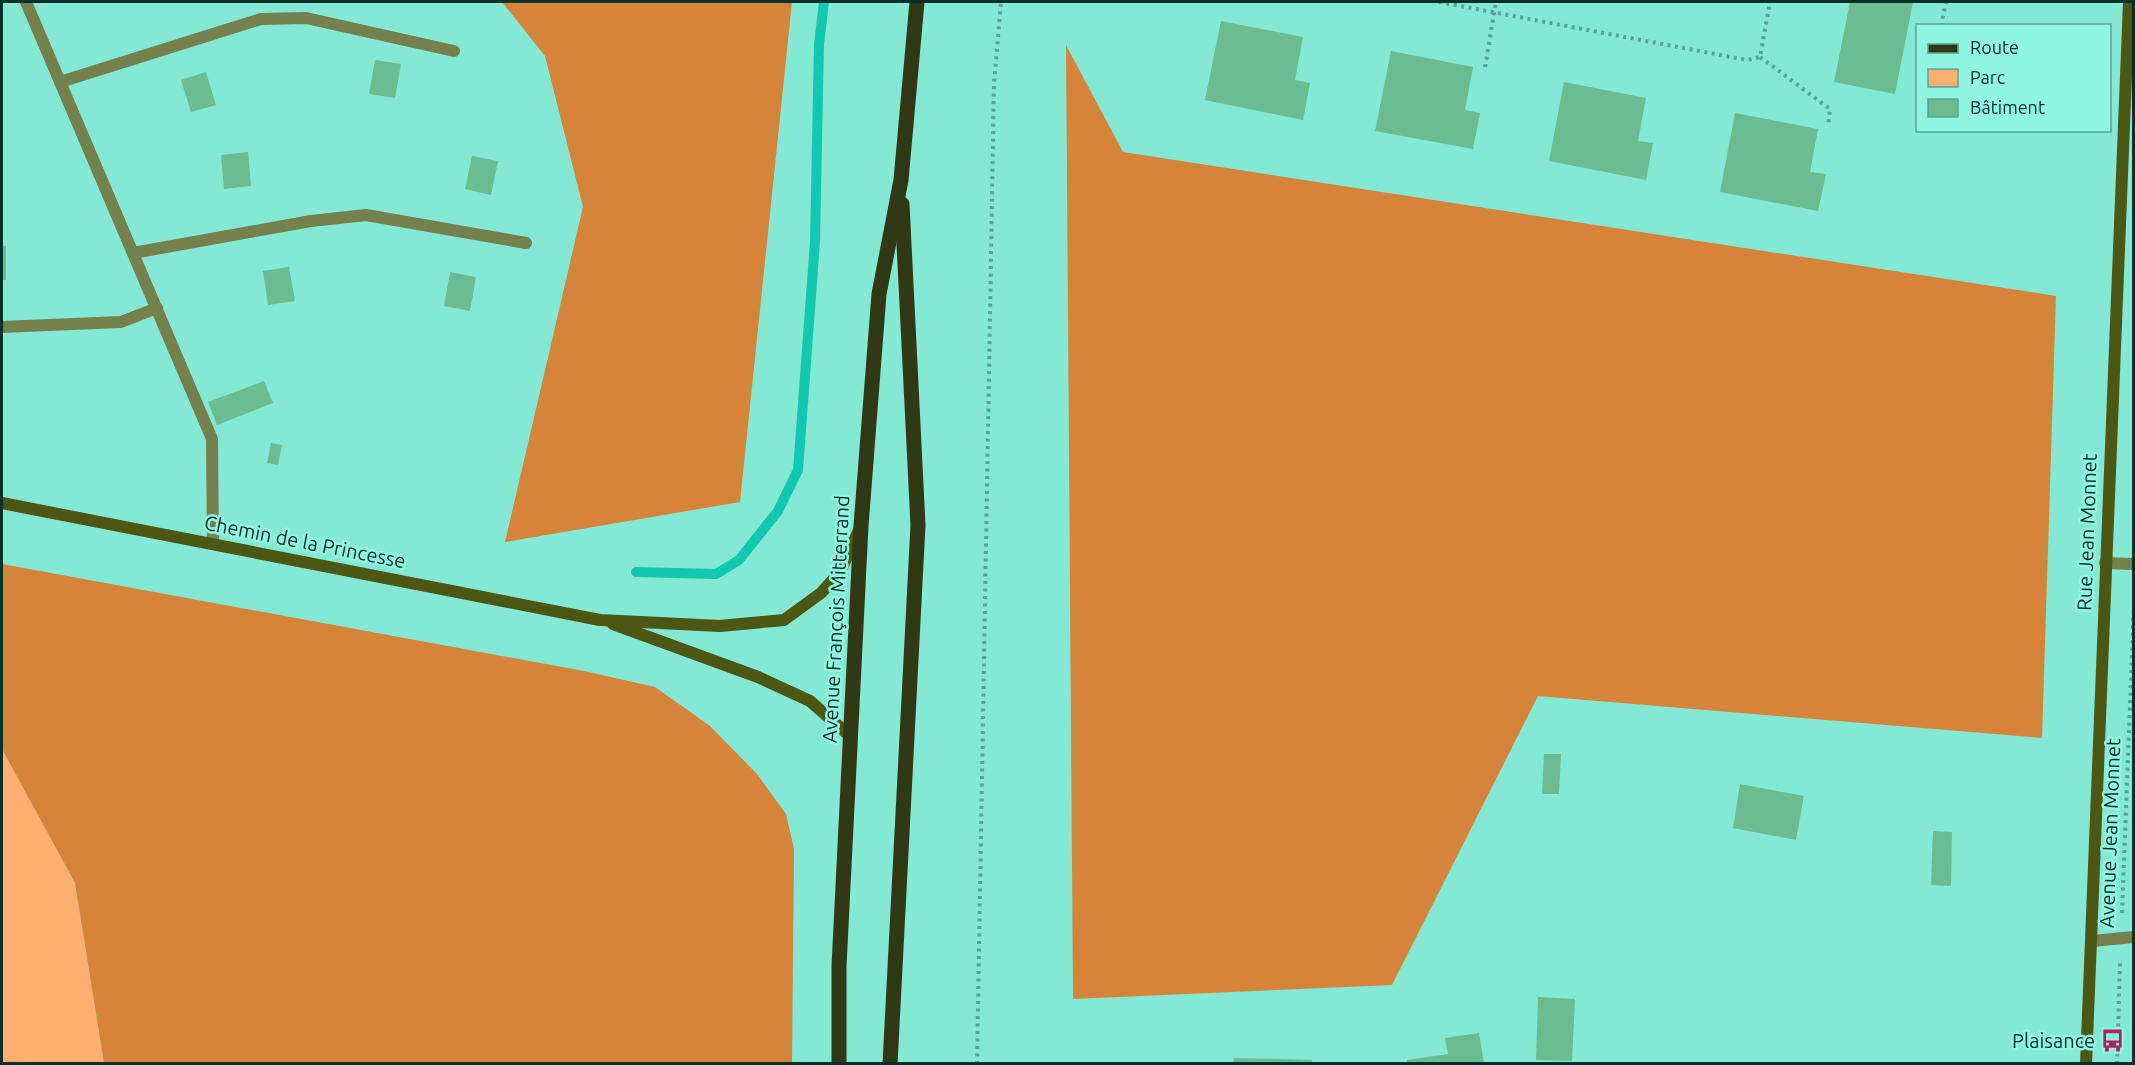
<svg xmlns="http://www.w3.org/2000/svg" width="2135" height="1065" font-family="Ubuntu,sans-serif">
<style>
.green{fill:#fcaf6f}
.forest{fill:#d6843a}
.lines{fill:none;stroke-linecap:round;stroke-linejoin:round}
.stream{stroke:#12c8af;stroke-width:10}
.building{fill:#6cbc92}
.path{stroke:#53a596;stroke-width:4;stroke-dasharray:3 4.5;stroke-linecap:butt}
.lane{stroke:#75814d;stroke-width:12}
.street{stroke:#75814d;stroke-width:12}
.secondary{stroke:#4b5713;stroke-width:12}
.primary{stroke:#303814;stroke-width:15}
.labels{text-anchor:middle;stroke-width:5;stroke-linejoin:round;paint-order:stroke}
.street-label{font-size:20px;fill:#003029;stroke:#90f6e2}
.poi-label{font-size:20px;fill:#003029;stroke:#90f6e2;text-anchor:end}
</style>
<rect width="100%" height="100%" fill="#83e9d5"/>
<path class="green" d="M 2,749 L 75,883 L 104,1063 L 2,1063 Z"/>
<g class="forest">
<path d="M 502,2 L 792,2 L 740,502 L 505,542 L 583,207 L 545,56 Z"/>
<path d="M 1066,45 L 1123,152 L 2056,296 L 2042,738 L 1538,696 L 1392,985 L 1073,999 Z"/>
<path d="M 2,564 L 584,671 L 655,687 L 710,726 L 757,774 L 786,814 L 794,849 L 792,1063 L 104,1063 L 75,883 L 2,749 Z"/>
</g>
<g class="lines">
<path class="stream" d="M 636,572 L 716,574 L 739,560 L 778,511 L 798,470 L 815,242 L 819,44 L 824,2"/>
</g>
<g class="building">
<path d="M 1850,2 L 1913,2 L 1895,94 L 1834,82 Z"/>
<path d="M 1221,21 L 1303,37 L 1295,80 L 1310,83 L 1303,120 L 1205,100 Z"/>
<path d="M 1391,51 L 1473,67 L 1465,110 L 1480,113 L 1473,149 L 1375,131 Z"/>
<path d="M 375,60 L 401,64 L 395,98 L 369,94 Z"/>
<path d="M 206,72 L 216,105 L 191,112 L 181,80 Z"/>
<path d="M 1564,82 L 1646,98 L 1638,141 L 1653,143 L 1646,180 L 1549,161 Z"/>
<path d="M 1735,113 L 1818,129 L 1810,172 L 1826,174 L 1818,211 L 1720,192 Z"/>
<path d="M 248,152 L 251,186 L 224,189 L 221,155 Z"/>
<path d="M 472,156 L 498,161 L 491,195 L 465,189 Z"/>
<rect x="2" y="246" width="4" height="34"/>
<path d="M 289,267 L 295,301 L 268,305 L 263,271 Z"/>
<path d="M 450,272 L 476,277 L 470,311 L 444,306 Z"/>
<path d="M 264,381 L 273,403 L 217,425 L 208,402 Z"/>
<path d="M 271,443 L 282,445 L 278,465 L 267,463 Z"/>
<path d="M 1544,754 L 1561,754 L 1559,794 L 1542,794 Z"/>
<path d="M 1740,784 L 1804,796 L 1796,840 L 1733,828 Z"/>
<path d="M 1933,831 L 1952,832 L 1951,886 L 1931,885 Z"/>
<path d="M 1538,997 L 1575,999 L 1572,1061 L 1536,1060 Z"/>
<path d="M 1479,1033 L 1484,1064 L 1407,1064 L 1407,1060 L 1448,1054 L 1445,1038 Z"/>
<path d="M 1234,1058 L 1281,1059 L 1312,1060 L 1312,1064 L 1233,1064 Z"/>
</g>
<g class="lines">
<g class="path">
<path d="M 1439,2 L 1747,60 L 1760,57 L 1770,2"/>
<path d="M 1941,26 L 1946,2"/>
<path d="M 1760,57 L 1830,109 L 1828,126"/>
<path d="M 1485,67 L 1496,2"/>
<path d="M 2122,913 L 2134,603"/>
<path d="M 977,1064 L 994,84 L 1001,2"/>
<path d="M 2117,1064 L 2120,962"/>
</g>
<g class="lane">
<path d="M 26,2 L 212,439 L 213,544"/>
<path d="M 60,82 L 261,19 L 306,18 L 454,51"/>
<path d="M 133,253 L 311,221 L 366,215 L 526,243"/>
<path d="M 2,327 L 121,322 L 157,308"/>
</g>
<g class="street">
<path d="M 2105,563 L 2134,564"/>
<path d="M 2092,941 L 2134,937"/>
</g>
<g class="secondary">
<path d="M 2,503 L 600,620 L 720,626 L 784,620 L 821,593 L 840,572 L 859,530"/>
<path d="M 613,624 L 758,677 L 810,701 L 851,737"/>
<path d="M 2086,1064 L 2129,2"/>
</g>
<g class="primary">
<path d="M 839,1064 L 839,966 L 861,526 L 879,294 L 901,180 L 917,2"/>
<path d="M 890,1064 L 918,525 L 902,204"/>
</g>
</g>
<defs>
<symbol id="bus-bare" viewBox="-9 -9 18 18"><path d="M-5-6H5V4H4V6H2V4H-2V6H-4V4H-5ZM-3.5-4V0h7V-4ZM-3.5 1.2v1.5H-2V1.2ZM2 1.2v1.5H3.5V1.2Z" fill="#ad2160" stroke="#90f6e2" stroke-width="2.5" paint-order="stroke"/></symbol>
</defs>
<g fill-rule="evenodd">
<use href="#bus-bare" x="2096" y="1024" width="33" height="33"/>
</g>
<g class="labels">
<g class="street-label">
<text transform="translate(2087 532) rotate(-88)" y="7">Rue Jean Monnet</text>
<text transform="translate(305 542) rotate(11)" y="7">Chemin de la Princesse</text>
<text transform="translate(836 619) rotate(-87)" y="7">Avenue François Mitterrand</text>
<text transform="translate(2110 833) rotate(-88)" y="7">Avenue Jean Monnet</text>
</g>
<g class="poi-label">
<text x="2095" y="1048">Plaisance</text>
</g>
</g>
<rect width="2135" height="1065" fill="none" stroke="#003029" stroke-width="6"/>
<rect x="1916" y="24" width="195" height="108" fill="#90f6e2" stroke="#56a798" stroke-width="1.5"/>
<rect x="1928" y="44" width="30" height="9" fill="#303814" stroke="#56a798" stroke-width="1.5"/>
<text x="1970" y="54" font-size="18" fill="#003029">Route</text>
<rect x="1928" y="69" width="30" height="18" fill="#fcaf6f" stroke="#56a798" stroke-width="1.5"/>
<text x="1970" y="84" font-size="18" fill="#003029">Parc</text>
<rect x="1928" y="99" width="30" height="18" fill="#6cbc92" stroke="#56a798" stroke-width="1.5"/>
<text x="1970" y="114" font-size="18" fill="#003029">Bâtiment</text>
</svg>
